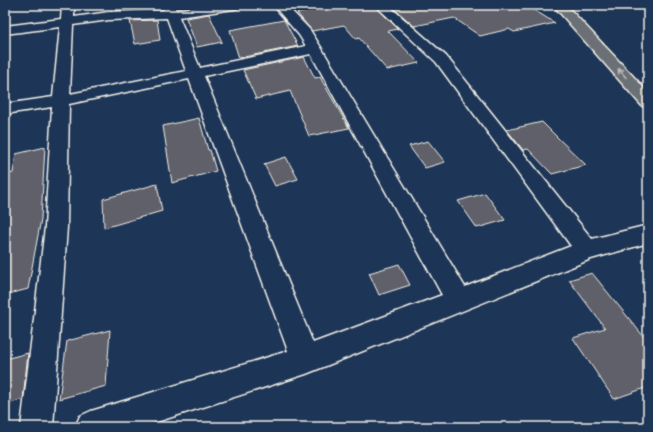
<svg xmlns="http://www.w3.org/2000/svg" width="653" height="432" font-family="'Gochi Hand',sans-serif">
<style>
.building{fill:#60616a;stroke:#f4f1e8}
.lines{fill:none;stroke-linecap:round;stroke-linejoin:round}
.minor-casing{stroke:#f4f1e8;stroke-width:3}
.trunk-casing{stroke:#f4f1e8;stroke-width:3}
.minor{fill:#1d3557;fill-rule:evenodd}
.trunk{fill:#6a7074;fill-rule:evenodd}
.oneway{stroke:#bdbdba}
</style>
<rect width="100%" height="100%" fill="#1d3557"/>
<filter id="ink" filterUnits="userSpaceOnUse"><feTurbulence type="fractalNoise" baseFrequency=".025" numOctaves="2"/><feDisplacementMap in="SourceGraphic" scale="8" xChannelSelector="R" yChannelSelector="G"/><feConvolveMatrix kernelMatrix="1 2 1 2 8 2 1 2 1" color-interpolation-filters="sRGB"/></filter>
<g filter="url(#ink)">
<g class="building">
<path d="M 126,5 L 154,5 L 155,9 L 127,10 Z"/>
<path d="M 300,5 L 322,5 L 326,9 L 348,5 L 374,5 L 398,29 L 388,31 L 419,63 L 387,70 L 359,38 L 356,39 L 344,25 L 312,31 L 297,13 L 305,12 Z"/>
<path d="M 390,5 L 512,5 L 517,9 L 529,7 L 555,23 L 514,32 L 509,29 L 480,36 L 454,18 L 414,26 Z"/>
<path d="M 209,14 L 222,42 L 197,47 L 186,18 Z"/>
<path d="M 157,20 L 160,40 L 135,44 L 130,21 Z"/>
<path d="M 284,20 L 298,46 L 239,58 L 230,30 Z"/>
<path d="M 304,57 L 315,78 L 320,77 L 349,128 L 309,136 L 290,91 L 256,99 L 243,70 Z"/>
<path d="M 199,118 L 208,150 L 210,150 L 216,171 L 172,183 L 163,126 Z"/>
<path d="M 542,122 L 561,141 L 586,165 L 552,174 L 528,149 L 523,150 L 507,130 Z"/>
<path d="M 428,141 L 445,162 L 425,168 L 409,146 Z"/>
<path d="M 45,147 L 41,219 L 28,289 L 5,295 L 5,175 L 13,173 L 16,154 Z"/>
<path d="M 286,157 L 298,179 L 275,186 L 264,164 Z"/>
<path d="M 157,184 L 162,211 L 104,228 L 103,199 Z"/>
<path d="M 485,193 L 505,220 L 477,228 L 458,201 Z"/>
<path d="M 399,264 L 410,285 L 379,295 L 369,273 Z"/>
<path d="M 592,273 L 648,342 L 648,387 L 614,399 L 573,338 L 605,328 L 569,280 Z"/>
<path d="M 110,330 L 106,386 L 59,399 L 67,341 Z"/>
<path d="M 28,353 L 23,399 L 5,405 L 5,359 Z"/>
</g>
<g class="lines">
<defs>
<path id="minor" d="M 62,5 L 74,5 L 74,17 L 109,12 L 164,10 L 162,5 L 174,5 L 176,10 L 208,5 L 240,5 L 238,8 L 234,9 L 179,17 L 200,68 L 306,46 L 299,35 L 273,5 L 286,5 L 310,30 L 322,49 L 465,287 L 571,246 L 436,62 L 375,5 L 388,5 L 446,56 L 592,239 L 648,225 L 648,243 L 591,259 L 306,374 L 141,427 L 75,427 L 80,416 L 91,411 L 288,351 L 189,79 L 69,104 L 67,227 L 53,427 L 21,427 L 45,227 L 52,107 L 5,114 L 5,104 L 53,97 L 60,27 L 5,34 L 5,26 L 61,19 ZM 167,18 L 186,71 L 70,94 L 73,25 L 109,20 ZM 311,54 L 442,295 L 313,343 L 204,76 Z"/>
<path id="trunk" d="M 553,5 L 566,5 L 648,92 L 648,107 L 642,106 Z"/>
</defs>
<use href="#minor" class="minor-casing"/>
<use href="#trunk" class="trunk-casing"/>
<use href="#minor" class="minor"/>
<use href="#trunk" class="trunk"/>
</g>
<defs><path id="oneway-shaft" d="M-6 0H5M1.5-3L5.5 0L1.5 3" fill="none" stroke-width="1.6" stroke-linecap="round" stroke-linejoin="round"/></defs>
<use class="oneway" href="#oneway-shaft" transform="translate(622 73) rotate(-132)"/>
</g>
<rect width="653" height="432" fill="none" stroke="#1d3557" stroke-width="20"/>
<rect x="10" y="10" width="633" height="412" fill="none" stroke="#f4f1e8" stroke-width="1.5" filter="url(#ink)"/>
</svg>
